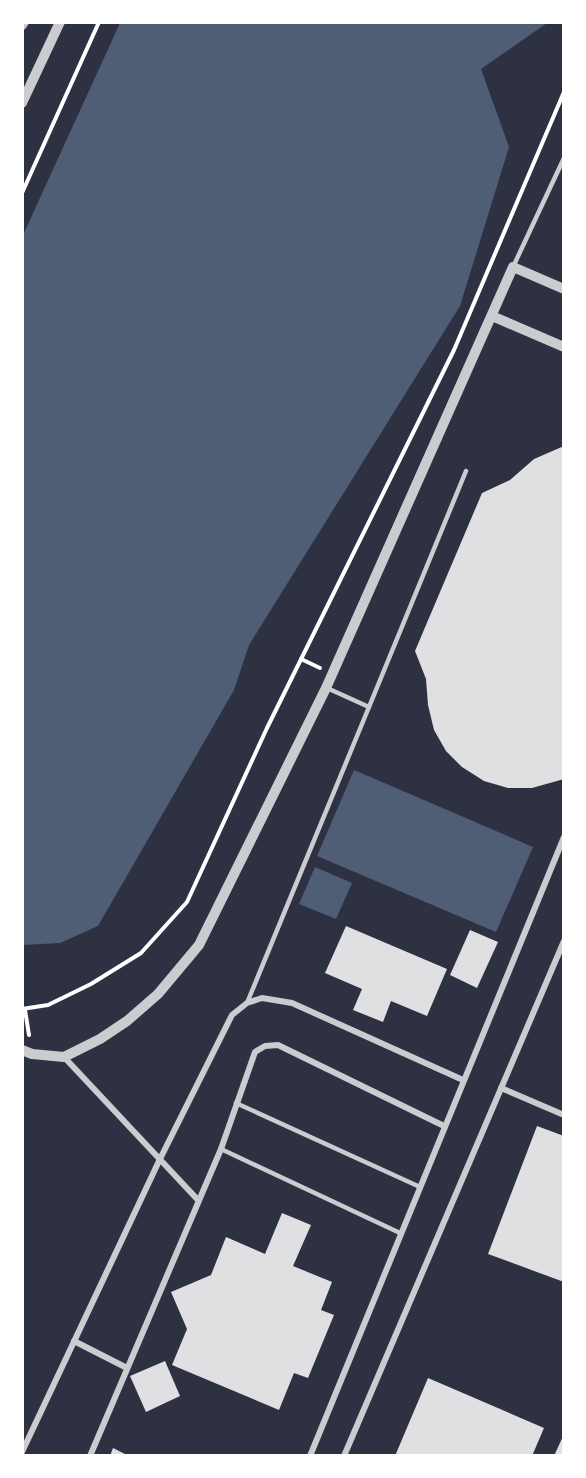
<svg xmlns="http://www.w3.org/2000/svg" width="586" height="1478" font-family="'Noto Sans',sans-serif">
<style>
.water{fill:#4f5d75}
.building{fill:#e0e0e3}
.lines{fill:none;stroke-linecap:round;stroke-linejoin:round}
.path{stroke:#fff;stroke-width:4}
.service{stroke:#caccd0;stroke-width:4.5}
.minor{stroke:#caccd0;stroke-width:6}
.tertiary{stroke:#caccd0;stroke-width:10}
</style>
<rect width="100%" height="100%" fill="#2d3142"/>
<g class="water">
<path d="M 120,23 L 547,23 L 481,69 L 509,147 L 460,306 L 249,645 L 234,690 L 98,926 L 60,943 L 23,945 L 23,235 Z"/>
<path d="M 354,770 L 533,847 L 496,932 L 317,856 Z"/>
<path d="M 315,867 L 352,883 L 336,919 L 299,904 Z"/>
</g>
<g class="building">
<path d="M 564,446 L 564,779 L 532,788 L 508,788 L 484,781 L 462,767 L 446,751 L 434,730 L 428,705 L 426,679 L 415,651 L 482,493 L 510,480 L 534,459 Z"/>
<path d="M 346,926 L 447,969 L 427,1016 L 391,1001 L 383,1022 L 353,1010 L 362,989 L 325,973 Z"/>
<path d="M 470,930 L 498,942 L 477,988 L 450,975 Z"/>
<path d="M 537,1126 L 564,1136 L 564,1282 L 488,1254 Z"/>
<path d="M 282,1213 L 311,1225 L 293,1266 L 332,1282 L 321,1310 L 334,1315 L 308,1378 L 294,1373 L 279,1410 L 172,1365 L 187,1329 L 171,1292 L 211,1275 L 226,1237 L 265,1254 Z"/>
<path d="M 165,1361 L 180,1396 L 146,1412 L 130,1376 Z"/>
<path d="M 428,1378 L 544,1428 L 532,1456 L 395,1456 Z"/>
<path d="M 564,1434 L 564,1456 L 554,1456 Z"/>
<path d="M 113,1448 L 129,1456 L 110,1456 Z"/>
</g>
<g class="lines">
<g class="path">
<path d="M 22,193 L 99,22"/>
<path d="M 301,659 L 320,668"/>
<path d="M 22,1009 L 48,1005 L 91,984 L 141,953 L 187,902 L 267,728 L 454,350 L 564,92"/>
<path d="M 25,1010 L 29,1035"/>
</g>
<g class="service">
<path d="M 513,267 L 564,158"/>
<path d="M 327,688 L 369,707 L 466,471"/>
<path d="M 247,1003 L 369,707"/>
<path d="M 236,1103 L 420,1187"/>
<path d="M 221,1149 L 400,1233"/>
</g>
<g class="minor">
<path d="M 64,1057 L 198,1200"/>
<path d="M 501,1088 L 564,1115"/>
<path d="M 74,1341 L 127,1368"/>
<path d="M 22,1452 L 159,1161 L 232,1015 L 247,1003 L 262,998 L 292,1003 L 463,1080"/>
<path d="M 90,1456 L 221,1149 L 255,1052 L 265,1046 L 278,1045 L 444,1126"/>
<path d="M 310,1456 L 564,837"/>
<path d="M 344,1456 L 564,941"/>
</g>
<g class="tertiary">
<path d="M 22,25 L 24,22"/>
<path d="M 22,103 L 60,22"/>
<path d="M 492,316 L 564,347"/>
<path d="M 22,1050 L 32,1054 L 64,1057 L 100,1039 L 127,1021 L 158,994 L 199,945 L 326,688 L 513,267 L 564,289"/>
</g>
</g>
<rect width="586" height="1478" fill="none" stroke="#ffffff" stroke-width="48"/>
</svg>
